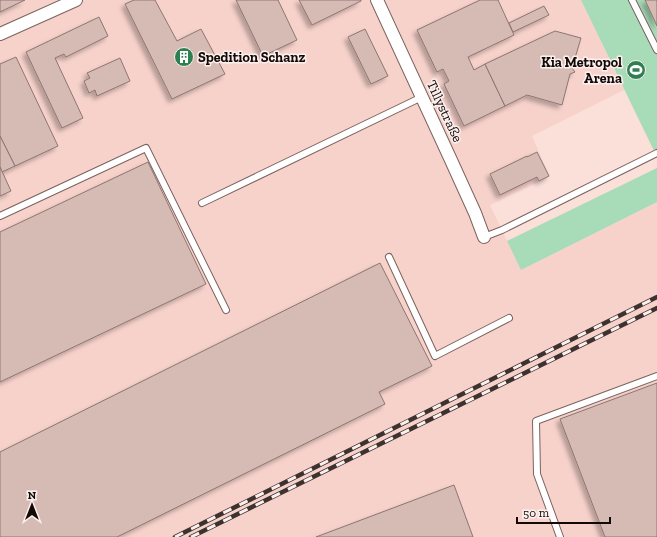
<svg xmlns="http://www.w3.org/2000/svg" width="657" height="537" font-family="'Zilla Slab',serif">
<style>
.built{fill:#f7d2cb}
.green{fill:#a8dbb8}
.building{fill:#d6bbb5;stroke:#8e7570;filter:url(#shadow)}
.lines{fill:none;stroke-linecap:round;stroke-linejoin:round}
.lane-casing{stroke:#7b635e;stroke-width:8}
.street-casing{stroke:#7b635e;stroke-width:14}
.lane{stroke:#fff;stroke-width:6}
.street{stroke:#fff;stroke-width:12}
.rail-casing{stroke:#3e322f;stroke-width:4.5}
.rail{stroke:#fcf0ee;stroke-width:3;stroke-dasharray:9;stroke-linecap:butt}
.labels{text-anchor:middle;stroke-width:3;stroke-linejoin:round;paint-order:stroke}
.poi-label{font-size:14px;font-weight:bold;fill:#130a08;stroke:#fcf0ee;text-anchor:start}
.street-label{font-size:14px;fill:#130a08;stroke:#fcf0ee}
</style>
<defs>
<filter id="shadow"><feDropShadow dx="-3.5" dy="3.5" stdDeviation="2" flood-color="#0004"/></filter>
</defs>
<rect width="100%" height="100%" fill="#fbdfd9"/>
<path class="built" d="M 0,0 L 581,0 L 624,90 L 532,136 L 550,177 L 490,205 L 521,270 L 657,202 L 657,537 L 0,537 Z"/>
<g class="green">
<path d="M 581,0 L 657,0 L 657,157 Z"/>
<path d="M 657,168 L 657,202 L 521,270 L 507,241 Z"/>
</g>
<g class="building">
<path d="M 0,0 L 25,0 L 0,12 Z"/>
<path d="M 134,0 L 155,0 L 177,41 L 201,29 L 225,74 L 172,99 L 125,4 Z"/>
<path d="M 236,0 L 278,0 L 297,40 L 263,56 Z"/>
<path d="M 299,0 L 361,0 L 361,1 L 312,25 Z"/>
<path d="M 480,0 L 498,0 L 514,35 L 468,57 L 474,70 L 485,64 L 505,106 L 464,126 L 444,84 L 449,81 L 443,69 L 437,72 L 417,30 Z"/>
<path d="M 645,0 L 657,0 L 657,26 Z"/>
<path d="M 544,6 L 549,15 L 513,32 L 509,23 Z"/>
<path d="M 99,17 L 108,36 L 66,57 L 64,54 L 55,58 L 83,118 L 62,128 L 26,52 Z"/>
<path d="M 365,29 L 388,76 L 371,84 L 348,37 Z"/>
<path d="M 555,31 L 581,38 L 572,68 L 575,72 L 570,74 L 562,105 L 527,95 L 505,106 L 485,64 Z"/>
<path d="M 16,57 L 58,146 L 15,166 L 0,136 L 0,64 Z"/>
<path d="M 120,58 L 130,81 L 97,96 L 95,90 L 89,93 L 84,81 L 90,78 L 87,73 Z"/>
<path d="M 0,136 L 15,166 L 2,172 L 0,167 Z"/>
<path d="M 537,152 L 549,176 L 539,181 L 537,177 L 500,195 L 490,174 L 527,156 L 527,157 Z"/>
<path d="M 148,162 L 206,284 L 0,382 L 0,232 Z"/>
<path d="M 0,167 L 11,191 L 0,196 Z"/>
<path d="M 380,263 L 432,366 L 379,392 L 385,404 L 117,537 L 0,537 L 0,452 Z"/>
<path d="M 657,383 L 657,537 L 605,537 L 560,419 Z"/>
<path d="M 454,485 L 473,537 L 316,537 Z"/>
</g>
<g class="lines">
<defs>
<g id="lane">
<path d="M 632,0 L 657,50"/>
<path d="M 202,203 L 422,97"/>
<path d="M 0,216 L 146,148 L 226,310"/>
<path d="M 484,237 L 502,230 L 657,153"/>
<path d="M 389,257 L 435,356 L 509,318"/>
<path d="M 560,537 L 537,474 L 536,421 L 657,376"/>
</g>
<g id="street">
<path d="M 377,0 L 450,158 L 475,213 L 484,237"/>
<path d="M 0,34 L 76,0"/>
</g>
</defs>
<use href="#lane" class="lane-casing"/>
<use href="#street" class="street-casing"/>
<use href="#lane" class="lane"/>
<use href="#street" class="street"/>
<defs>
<g id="rail">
<path d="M 175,537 L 657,297"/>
<path d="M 191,537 L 657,308"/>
</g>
</defs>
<use href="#rail" class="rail-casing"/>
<use href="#rail" class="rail"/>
</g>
<defs>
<symbol id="building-disc" viewBox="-11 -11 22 22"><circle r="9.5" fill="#2e7f51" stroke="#fcf0ee"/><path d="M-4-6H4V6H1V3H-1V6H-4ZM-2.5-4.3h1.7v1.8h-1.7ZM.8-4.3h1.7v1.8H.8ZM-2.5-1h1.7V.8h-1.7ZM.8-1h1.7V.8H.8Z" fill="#fff"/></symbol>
<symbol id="stadium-disc" viewBox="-11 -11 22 22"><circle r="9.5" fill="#2e7f51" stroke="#fcf0ee"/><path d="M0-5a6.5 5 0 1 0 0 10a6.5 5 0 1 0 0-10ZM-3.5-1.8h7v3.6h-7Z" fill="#fff"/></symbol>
</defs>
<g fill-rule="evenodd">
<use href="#building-disc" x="173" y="46" width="22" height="22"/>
<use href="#stadium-disc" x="625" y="59" width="22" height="22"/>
</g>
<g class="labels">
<g class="poi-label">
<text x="198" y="62">Spedition Schanz</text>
<text x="622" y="67" text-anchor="end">Kia Metropol<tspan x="622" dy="16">Arena</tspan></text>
</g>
<g class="street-label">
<text transform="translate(445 111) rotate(65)" y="5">Tillystraße</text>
</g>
</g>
<g transform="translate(32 505)" stroke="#fcf0ee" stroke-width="3" paint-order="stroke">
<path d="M0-3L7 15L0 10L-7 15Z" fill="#130a08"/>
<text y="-6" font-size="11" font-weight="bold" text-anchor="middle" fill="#130a08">N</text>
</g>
<path d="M517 517v6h93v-6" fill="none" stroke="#130a08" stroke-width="2"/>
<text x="523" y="517" font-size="12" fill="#130a08" stroke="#fcf0ee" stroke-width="3" paint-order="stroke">50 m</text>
</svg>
